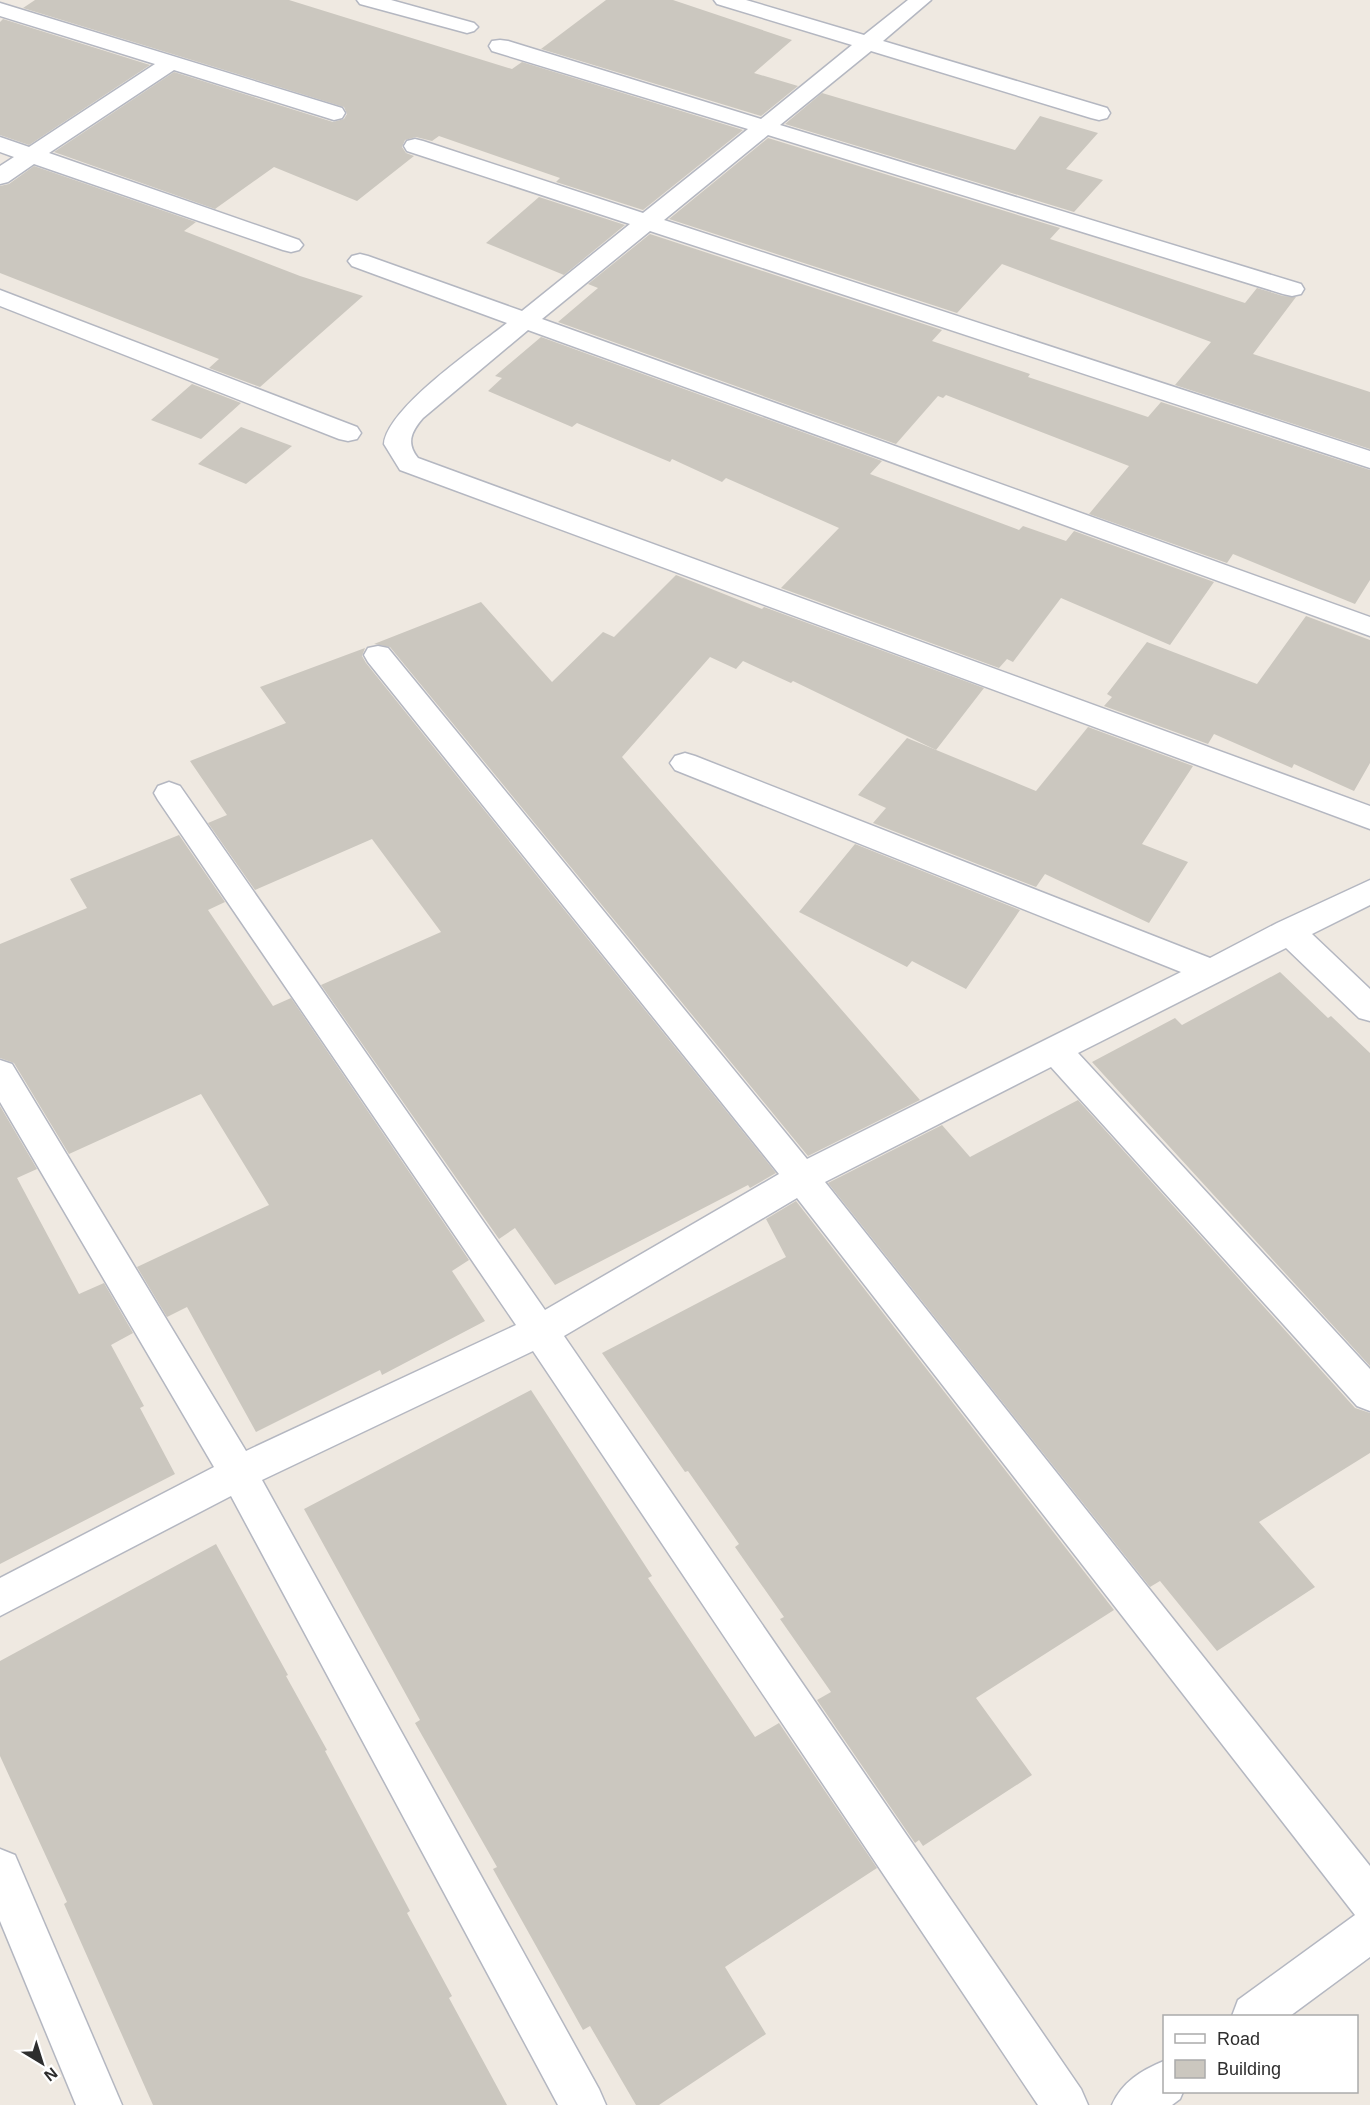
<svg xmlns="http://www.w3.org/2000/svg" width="1370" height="2105" font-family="Helvetica,sans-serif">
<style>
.building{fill:#cbc7bf}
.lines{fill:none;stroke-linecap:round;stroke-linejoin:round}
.minor-casing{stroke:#b4b7c1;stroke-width:3}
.minor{fill:#fff;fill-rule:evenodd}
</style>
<rect width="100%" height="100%" fill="#efe9e1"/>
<g class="building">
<path d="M 35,0 L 289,0 L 512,69 L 522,62 L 743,130 L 643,210 L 556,182 L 560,178 L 439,136 L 432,141 L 416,137 L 405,140 L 402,147 L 406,153 L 414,156 L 357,201 L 274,167 L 215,209 L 54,152 L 174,72 L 333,122 L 344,119 L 347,114 L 344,107 L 23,8 Z"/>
<path d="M 606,0 L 673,0 L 792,40 L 754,73 L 798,86 L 761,116 L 541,49 Z"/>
<path d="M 3,19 L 150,65 L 29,145 L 0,135 L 0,22 Z"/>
<path d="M 822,93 L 1015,150 L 1040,116 L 1098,133 L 1066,169 L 1103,180 L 1074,212 L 785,124 Z"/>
<path d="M 768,138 L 1060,228 L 1050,239 L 1245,303 L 1257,288 L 1283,296 L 1296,297 L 1253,354 L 1370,392 L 1370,449 L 1175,385 L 1211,342 L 1002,264 L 957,313 L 669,219 Z"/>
<path d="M 34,166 L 196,222 L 184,231 L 300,276 L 363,296 L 260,387 L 209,368 L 219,359 L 0,273 L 0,186 L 9,184 Z"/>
<path d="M 539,197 L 625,225 L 564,275 L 486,243 Z"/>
<path d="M 650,234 L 942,330 L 932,341 L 1030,374 L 1028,377 L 1148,417 L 1161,402 L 1370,470 L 1370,580 L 1355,604 L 1233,554 L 1227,563 L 1089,514 L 1129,466 L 946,395 L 943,398 L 938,396 L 896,444 L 558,322 L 598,288 L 588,284 Z"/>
<path d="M 541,337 L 882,461 L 870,474 L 1019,530 L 1023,526 L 1066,541 L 1074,531 L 1214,582 L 1170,645 L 1061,598 L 1013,662 L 1007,659 L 999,668 L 781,588 L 839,528 L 726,478 L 722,482 L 672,459 L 670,462 L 577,423 L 572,427 L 488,391 L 502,378 L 495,376 Z"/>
<path d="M 192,384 L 241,403 L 201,439 L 151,420 Z"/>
<path d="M 241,427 L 292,446 L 246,484 L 198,464 Z"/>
<path d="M 676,575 L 762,609 L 764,607 L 984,688 L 936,750 L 793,681 L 791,683 L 743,661 L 736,669 L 710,657 L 622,757 L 920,1100 L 808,1156 L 390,647 L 374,644 L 481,602 L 552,682 L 603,632 L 614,637 Z"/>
<path d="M 1306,616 L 1370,640 L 1370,763 L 1354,791 L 1294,764 L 1292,768 L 1214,734 L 1208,744 L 1104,706 L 1112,697 L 1107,694 L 1147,642 L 1257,684 Z"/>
<path d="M 365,648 L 362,656 L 366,663 L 776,1173 L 750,1188 L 748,1185 L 555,1285 L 515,1228 L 499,1239 L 321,985 L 441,932 L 372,839 L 255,890 L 208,823 L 227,815 L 190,761 L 286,723 L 260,687 Z"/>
<path d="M 1088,727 L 1193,766 L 1142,844 L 1188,862 L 1149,923 L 1045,874 L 1036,887 L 873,823 L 886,808 L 858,795 L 907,738 L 1036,791 Z"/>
<path d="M 179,835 L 225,902 L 208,910 L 273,1006 L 291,998 L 469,1260 L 452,1271 L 485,1321 L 382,1375 L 380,1370 L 256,1432 L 187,1307 L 167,1317 L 137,1267 L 269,1205 L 201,1094 L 69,1154 L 14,1063 L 0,1058 L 0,944 L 87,908 L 70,879 Z"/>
<path d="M 855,844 L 1020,910 L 966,989 L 912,961 L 907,967 L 799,912 Z"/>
<path d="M 1280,972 L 1328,1018 L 1331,1016 L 1370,1053 L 1370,1366 L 1092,1062 L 1175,1018 L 1182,1025 Z"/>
<path d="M 1078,1100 L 1355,1408 L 1370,1413 L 1370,1453 L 1259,1522 L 1315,1587 L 1217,1651 L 1160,1581 L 1150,1587 L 828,1183 L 942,1125 L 970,1157 Z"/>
<path d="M 0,1106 L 37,1169 L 17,1178 L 79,1294 L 104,1283 L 133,1333 L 111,1345 L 144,1406 L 140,1408 L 175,1474 L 0,1564 Z"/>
<path d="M 796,1201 L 1114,1610 L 976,1698 L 1032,1775 L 923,1846 L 919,1840 L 915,1843 L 817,1700 L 831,1692 L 780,1619 L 784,1617 L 735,1547 L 739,1544 L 688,1471 L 685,1472 L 602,1353 L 786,1257 L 766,1219 Z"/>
<path d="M 531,1390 L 652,1576 L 648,1578 L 755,1737 L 779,1723 L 877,1868 L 725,1967 L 766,2034 L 659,2105 L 636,2105 L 590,2026 L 583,2030 L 493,1869 L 497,1867 L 415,1723 L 420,1720 L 304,1509 Z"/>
<path d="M 216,1544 L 288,1675 L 286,1676 L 327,1750 L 325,1751 L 410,1911 L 407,1913 L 452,1996 L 449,1998 L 507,2105 L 153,2105 L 64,1904 L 67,1902 L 0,1756 L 0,1661 Z"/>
</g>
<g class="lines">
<defs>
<g id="minor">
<path d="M 357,0 L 391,0 L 474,23 L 478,27 L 474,31 L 467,33 L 360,4 Z"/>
<path d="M 714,0 L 746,0 L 864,35 L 908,0 L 931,0 L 883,41 L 1107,108 L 1110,113 L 1107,118 L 1099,120 L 1091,118 L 871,51 L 780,125 L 1301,284 L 1304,289 L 1301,294 L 1292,296 L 1283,294 L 768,135 L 664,220 L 1370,451 L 1370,468 L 650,231 L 542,319 L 1370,617 L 1370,636 L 528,330 L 423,418 C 411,432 406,443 418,458 L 1370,806 L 1370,829 L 400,470 L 384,444 C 387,408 478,346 507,323 L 352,266 L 348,261 L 352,256 L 360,254 L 368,256 L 522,311 L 630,224 L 407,151 L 404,146 L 407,141 L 415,139 L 423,141 L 643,213 L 748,129 L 492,51 L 489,46 L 492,41 L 500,40 L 508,41 L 761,119 L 852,45 L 717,4 Z"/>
<path d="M 0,3 L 342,108 L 345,113 L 342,118 L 334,120 L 174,70 L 49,153 L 299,240 L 303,245 L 299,250 L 291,252 L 283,250 L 34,164 L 8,182 L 0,184 L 0,166 L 14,157 L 0,152 L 0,137 L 29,147 L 155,64 L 0,16 Z"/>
<path d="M 0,290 L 357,427 L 361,433 L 357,439 L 348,441 L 339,439 L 0,306 Z"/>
<path d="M 378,646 L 388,648 L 807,1159 L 1181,972 L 675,770 L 670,763 L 675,756 L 685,753 L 695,756 L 1210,958 L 1277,923 L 1370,880 L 1370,905 L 1312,934 L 1370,989 L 1370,1021 L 1359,1018 L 1286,948 L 1078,1053 L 1370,1369 L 1370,1411 L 1357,1406 L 1051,1067 L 825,1182 L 1370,1866 L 1370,1957 L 1290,2016 L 1232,2016 L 1238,2000 L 1355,1915 L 797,1198 L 564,1336 L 1081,2089 L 1088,2105 L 1038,2105 L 533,1351 L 262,1480 L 599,2089 L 606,2105 L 558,2105 L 231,1496 L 0,1616 L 0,1578 L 214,1467 L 0,1102 L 0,1060 L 12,1064 L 246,1451 L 516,1325 L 158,800 L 154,793 L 158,786 L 169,782 L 180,786 L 545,1310 L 779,1174 L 368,662 L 364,655 L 368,648 Z"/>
<path d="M 0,1849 L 15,1855 L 122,2105 L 76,2105 L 0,1921 Z"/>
<path d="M 1164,2061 L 1164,2092 L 1183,2092 L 1180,2099 L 1172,2105 L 1112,2105 C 1122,2082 1142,2070 1164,2061 Z"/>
</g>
</defs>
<use href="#minor" class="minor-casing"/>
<use href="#minor" class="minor"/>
</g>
<rect x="1163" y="2015" width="195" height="78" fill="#ffffff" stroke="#ababab" stroke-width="1.5"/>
<rect x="1175" y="2034" width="30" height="9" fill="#ffffff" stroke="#ababab" stroke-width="1.5"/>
<text x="1217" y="2045" font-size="18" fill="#2e2e2e">Road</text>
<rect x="1175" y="2060" width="30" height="18" fill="#cbc7bf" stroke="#ababab" stroke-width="1.5"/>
<text x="1217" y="2075" font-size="18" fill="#2e2e2e">Building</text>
<g transform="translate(42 2063) rotate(142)" stroke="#ffffff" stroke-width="4.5" paint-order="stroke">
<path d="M0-4.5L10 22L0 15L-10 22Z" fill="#2e2e2e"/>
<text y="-9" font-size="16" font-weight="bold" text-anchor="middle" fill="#2e2e2e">N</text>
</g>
</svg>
